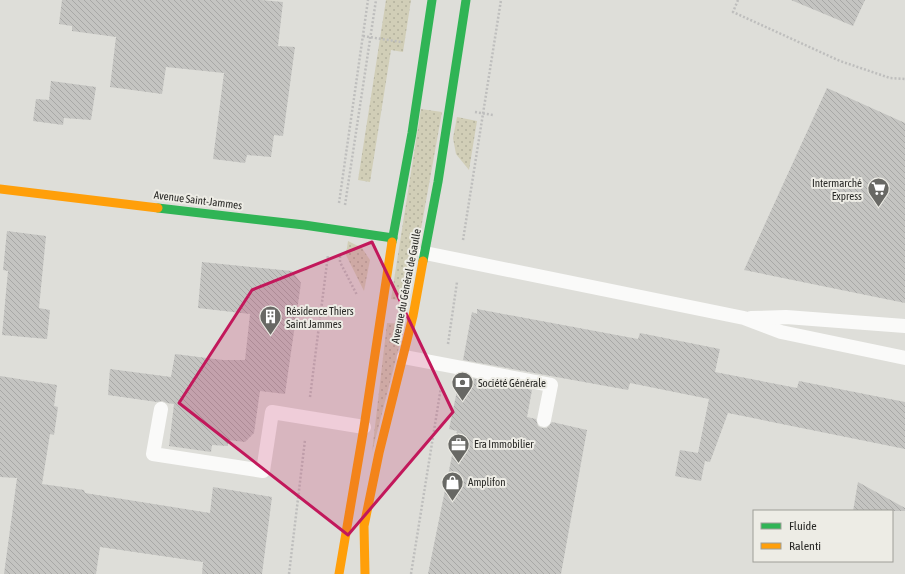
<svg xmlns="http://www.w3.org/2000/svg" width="905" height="574" font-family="'Asap Condensed',sans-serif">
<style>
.grass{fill:url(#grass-dots)}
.building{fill:url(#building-back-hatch)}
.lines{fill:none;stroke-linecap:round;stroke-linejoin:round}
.path{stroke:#bebebd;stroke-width:2.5;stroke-dasharray:2 2;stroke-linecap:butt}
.lane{stroke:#fafaf9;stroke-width:14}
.fast{stroke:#30b455;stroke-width:9}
.slow{stroke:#ff9f0a;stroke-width:9}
.marked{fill:#c2185b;fill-opacity:0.2;stroke:#c2185b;stroke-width:3;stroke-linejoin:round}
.labels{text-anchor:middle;stroke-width:4;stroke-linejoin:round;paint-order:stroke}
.poi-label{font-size:11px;fill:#282825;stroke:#edece5;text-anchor:start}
.street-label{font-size:11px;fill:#282825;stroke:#edece5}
</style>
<defs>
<pattern id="grass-dots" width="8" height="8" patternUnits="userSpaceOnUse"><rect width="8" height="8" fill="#d1ceb7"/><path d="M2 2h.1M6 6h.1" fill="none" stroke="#b3b19d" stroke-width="1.8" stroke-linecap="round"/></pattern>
<pattern id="building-back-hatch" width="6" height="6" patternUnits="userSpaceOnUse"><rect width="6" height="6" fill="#c4c4c1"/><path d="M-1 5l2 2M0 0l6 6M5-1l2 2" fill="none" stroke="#a8a8a6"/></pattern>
</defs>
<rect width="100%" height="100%" fill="#deded9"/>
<g class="grass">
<path d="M 386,0 L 411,0 L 403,52 L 391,50 L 370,182 L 358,180 Z"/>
<path d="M 421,109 L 442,112 L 408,301 L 391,299 Z"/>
<path d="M 457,117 L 477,121 L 469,170 L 456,154 L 453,138 Z"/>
<path d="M 348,241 L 362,248 L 370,260 L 364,291 L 346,255 Z"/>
<path d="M 387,323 L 405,324 L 372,452 Z"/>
</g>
<g class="building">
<path d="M 62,0 L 261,0 L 283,2 L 278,46 L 295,47 L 283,136 L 274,135 L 271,157 L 247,155 L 245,163 L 213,159 L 224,73 L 166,67 L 162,94 L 110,87 L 116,37 L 72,31 L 72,26 L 59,24 Z"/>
<path d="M 791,0 L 865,0 L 853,26 Z"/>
<path d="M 51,81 L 96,87 L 91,120 L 64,118 L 63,125 L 33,121 L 36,99 L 49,100 Z"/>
<path d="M 827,88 L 905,123 L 905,303 L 744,270 Z"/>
<path d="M 7,231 L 46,236 L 39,308 L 50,310 L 47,339 L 2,335 L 8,271 L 3,270 Z"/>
<path d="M 202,262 L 292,271 L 301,283 L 285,394 L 260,391 L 254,433 L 245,442 L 228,440 L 228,446 L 212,445 L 211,452 L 169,446 L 174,404 L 167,403 L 162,401 L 157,402 L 108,395 L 110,369 L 171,377 L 175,354 L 223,360 L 245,360 L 250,314 L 198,308 Z"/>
<path d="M 477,309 L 638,339 L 640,333 L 720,349 L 715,372 L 797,388 L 799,381 L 905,402 L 905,449 L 728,413 L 710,462 L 705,461 L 701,481 L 675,476 L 680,450 L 698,453 L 709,399 L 630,383 L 628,390 L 463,360 L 472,312 L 477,314 Z"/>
<path d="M 0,376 L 57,385 L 54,406 L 58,407 L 54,435 L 50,434 L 42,484 L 84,490 L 85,493 L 210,513 L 213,487 L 272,497 L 262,574 L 202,574 L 203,562 L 100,547 L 96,574 L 4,574 L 17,478 L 0,477 Z"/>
<path d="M 460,376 L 532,390 L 527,417 L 536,419 L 538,426 L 542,428 L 547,428 L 552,422 L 587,430 L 561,574 L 428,574 L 457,431 L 449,429 Z"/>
<path d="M 858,482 L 905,508 L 905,511 L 853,511 Z"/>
</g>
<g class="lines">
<g class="path">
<path d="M 738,0 L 733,12 L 840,61 L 890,78 L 905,79"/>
<path d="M 363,36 L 401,42"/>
<path d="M 475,112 L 493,115"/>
<path d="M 339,203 L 368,0"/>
<path d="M 345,205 L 376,0"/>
<path d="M 463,240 L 501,0"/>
<path d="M 340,256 L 340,262 L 357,295"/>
<path d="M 448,344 L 457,282"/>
<path d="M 310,397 L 328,255"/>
<path d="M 289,574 L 305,440"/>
<path d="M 411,574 L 441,387"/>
</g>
<g class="lane">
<path d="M 425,253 L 744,318 L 781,332 L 905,358"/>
<path d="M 751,318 L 786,317 L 905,326"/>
<path d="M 404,357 L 551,385 L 544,420"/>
<path d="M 161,409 L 153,454 L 263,471 L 272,412 L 364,427"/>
</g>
<g class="fast">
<path d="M 158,208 L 304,225 L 393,238"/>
<path d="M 392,242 L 412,133 L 432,0"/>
<path d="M 423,261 L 438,182 L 466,0"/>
</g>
<g class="slow">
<path d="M 0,189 L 158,208"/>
<path d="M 339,574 L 364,427 L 392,242"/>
<path d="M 365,574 L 364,526 L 379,453 L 413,316 L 423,261"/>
</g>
</g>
<path class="marked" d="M 372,242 L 453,412 L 348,535 L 179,403 L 252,290 Z"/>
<defs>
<symbol id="supermarket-pin" viewBox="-11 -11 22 30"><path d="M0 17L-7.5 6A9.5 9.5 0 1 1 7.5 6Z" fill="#686864" stroke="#edece5"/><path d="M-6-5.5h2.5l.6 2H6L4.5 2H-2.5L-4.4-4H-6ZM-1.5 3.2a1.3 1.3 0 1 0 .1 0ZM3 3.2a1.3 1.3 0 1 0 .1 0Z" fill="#fff"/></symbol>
<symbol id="building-pin" viewBox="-11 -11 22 30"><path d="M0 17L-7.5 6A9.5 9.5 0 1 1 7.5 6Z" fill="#686864" stroke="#edece5"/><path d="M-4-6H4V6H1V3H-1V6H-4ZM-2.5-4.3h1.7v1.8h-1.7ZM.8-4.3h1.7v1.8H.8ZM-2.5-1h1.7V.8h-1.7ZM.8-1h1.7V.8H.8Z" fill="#fff"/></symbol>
<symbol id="bank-pin" viewBox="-11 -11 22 30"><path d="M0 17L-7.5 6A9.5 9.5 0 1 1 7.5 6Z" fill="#686864" stroke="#edece5"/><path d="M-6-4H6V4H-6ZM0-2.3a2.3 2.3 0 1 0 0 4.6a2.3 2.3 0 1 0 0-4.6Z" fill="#fff"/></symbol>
<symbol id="office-pin" viewBox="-11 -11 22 30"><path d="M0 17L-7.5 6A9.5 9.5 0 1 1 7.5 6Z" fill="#686864" stroke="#edece5"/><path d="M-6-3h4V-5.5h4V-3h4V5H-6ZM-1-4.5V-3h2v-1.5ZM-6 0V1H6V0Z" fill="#fff"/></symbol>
<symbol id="shop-pin" viewBox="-11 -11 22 30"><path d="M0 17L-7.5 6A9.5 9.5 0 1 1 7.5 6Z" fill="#686864" stroke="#edece5"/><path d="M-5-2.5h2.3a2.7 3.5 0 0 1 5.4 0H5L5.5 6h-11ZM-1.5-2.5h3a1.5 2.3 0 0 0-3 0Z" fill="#fff"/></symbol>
</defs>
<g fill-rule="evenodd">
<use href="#supermarket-pin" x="866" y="176" width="25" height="34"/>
<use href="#building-pin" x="258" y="304" width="25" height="34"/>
<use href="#bank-pin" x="450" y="370" width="25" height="34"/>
<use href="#office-pin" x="446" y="432" width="25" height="34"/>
<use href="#shop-pin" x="440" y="470" width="25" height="34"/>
</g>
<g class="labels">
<g class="poi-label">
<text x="862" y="187" text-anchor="end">Intermarché<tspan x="862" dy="13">Express</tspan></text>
<text x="286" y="315">Résidence Thiers<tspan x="286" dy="13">Saint Jammes</tspan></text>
<text x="478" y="387">Société Générale</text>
<text x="474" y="448">Era Immobilier</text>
<text x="468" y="486">Amplifon</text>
</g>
<g class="street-label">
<text transform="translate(198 200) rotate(7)" y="4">Avenue Saint-Jammes</text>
<text transform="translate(406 286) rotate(-79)" y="4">Avenue du Général de Gaulle</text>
</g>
</g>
<rect x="753" y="510" width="140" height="52" fill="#edece5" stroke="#9e9e98"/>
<rect x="761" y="523" width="20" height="6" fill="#30b455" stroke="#9e9e98"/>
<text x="789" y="530" font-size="12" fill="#282825">Fluide</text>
<rect x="761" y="543" width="20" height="6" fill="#ff9f0a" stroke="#9e9e98"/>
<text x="789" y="550" font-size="12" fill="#282825">Ralenti</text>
</svg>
